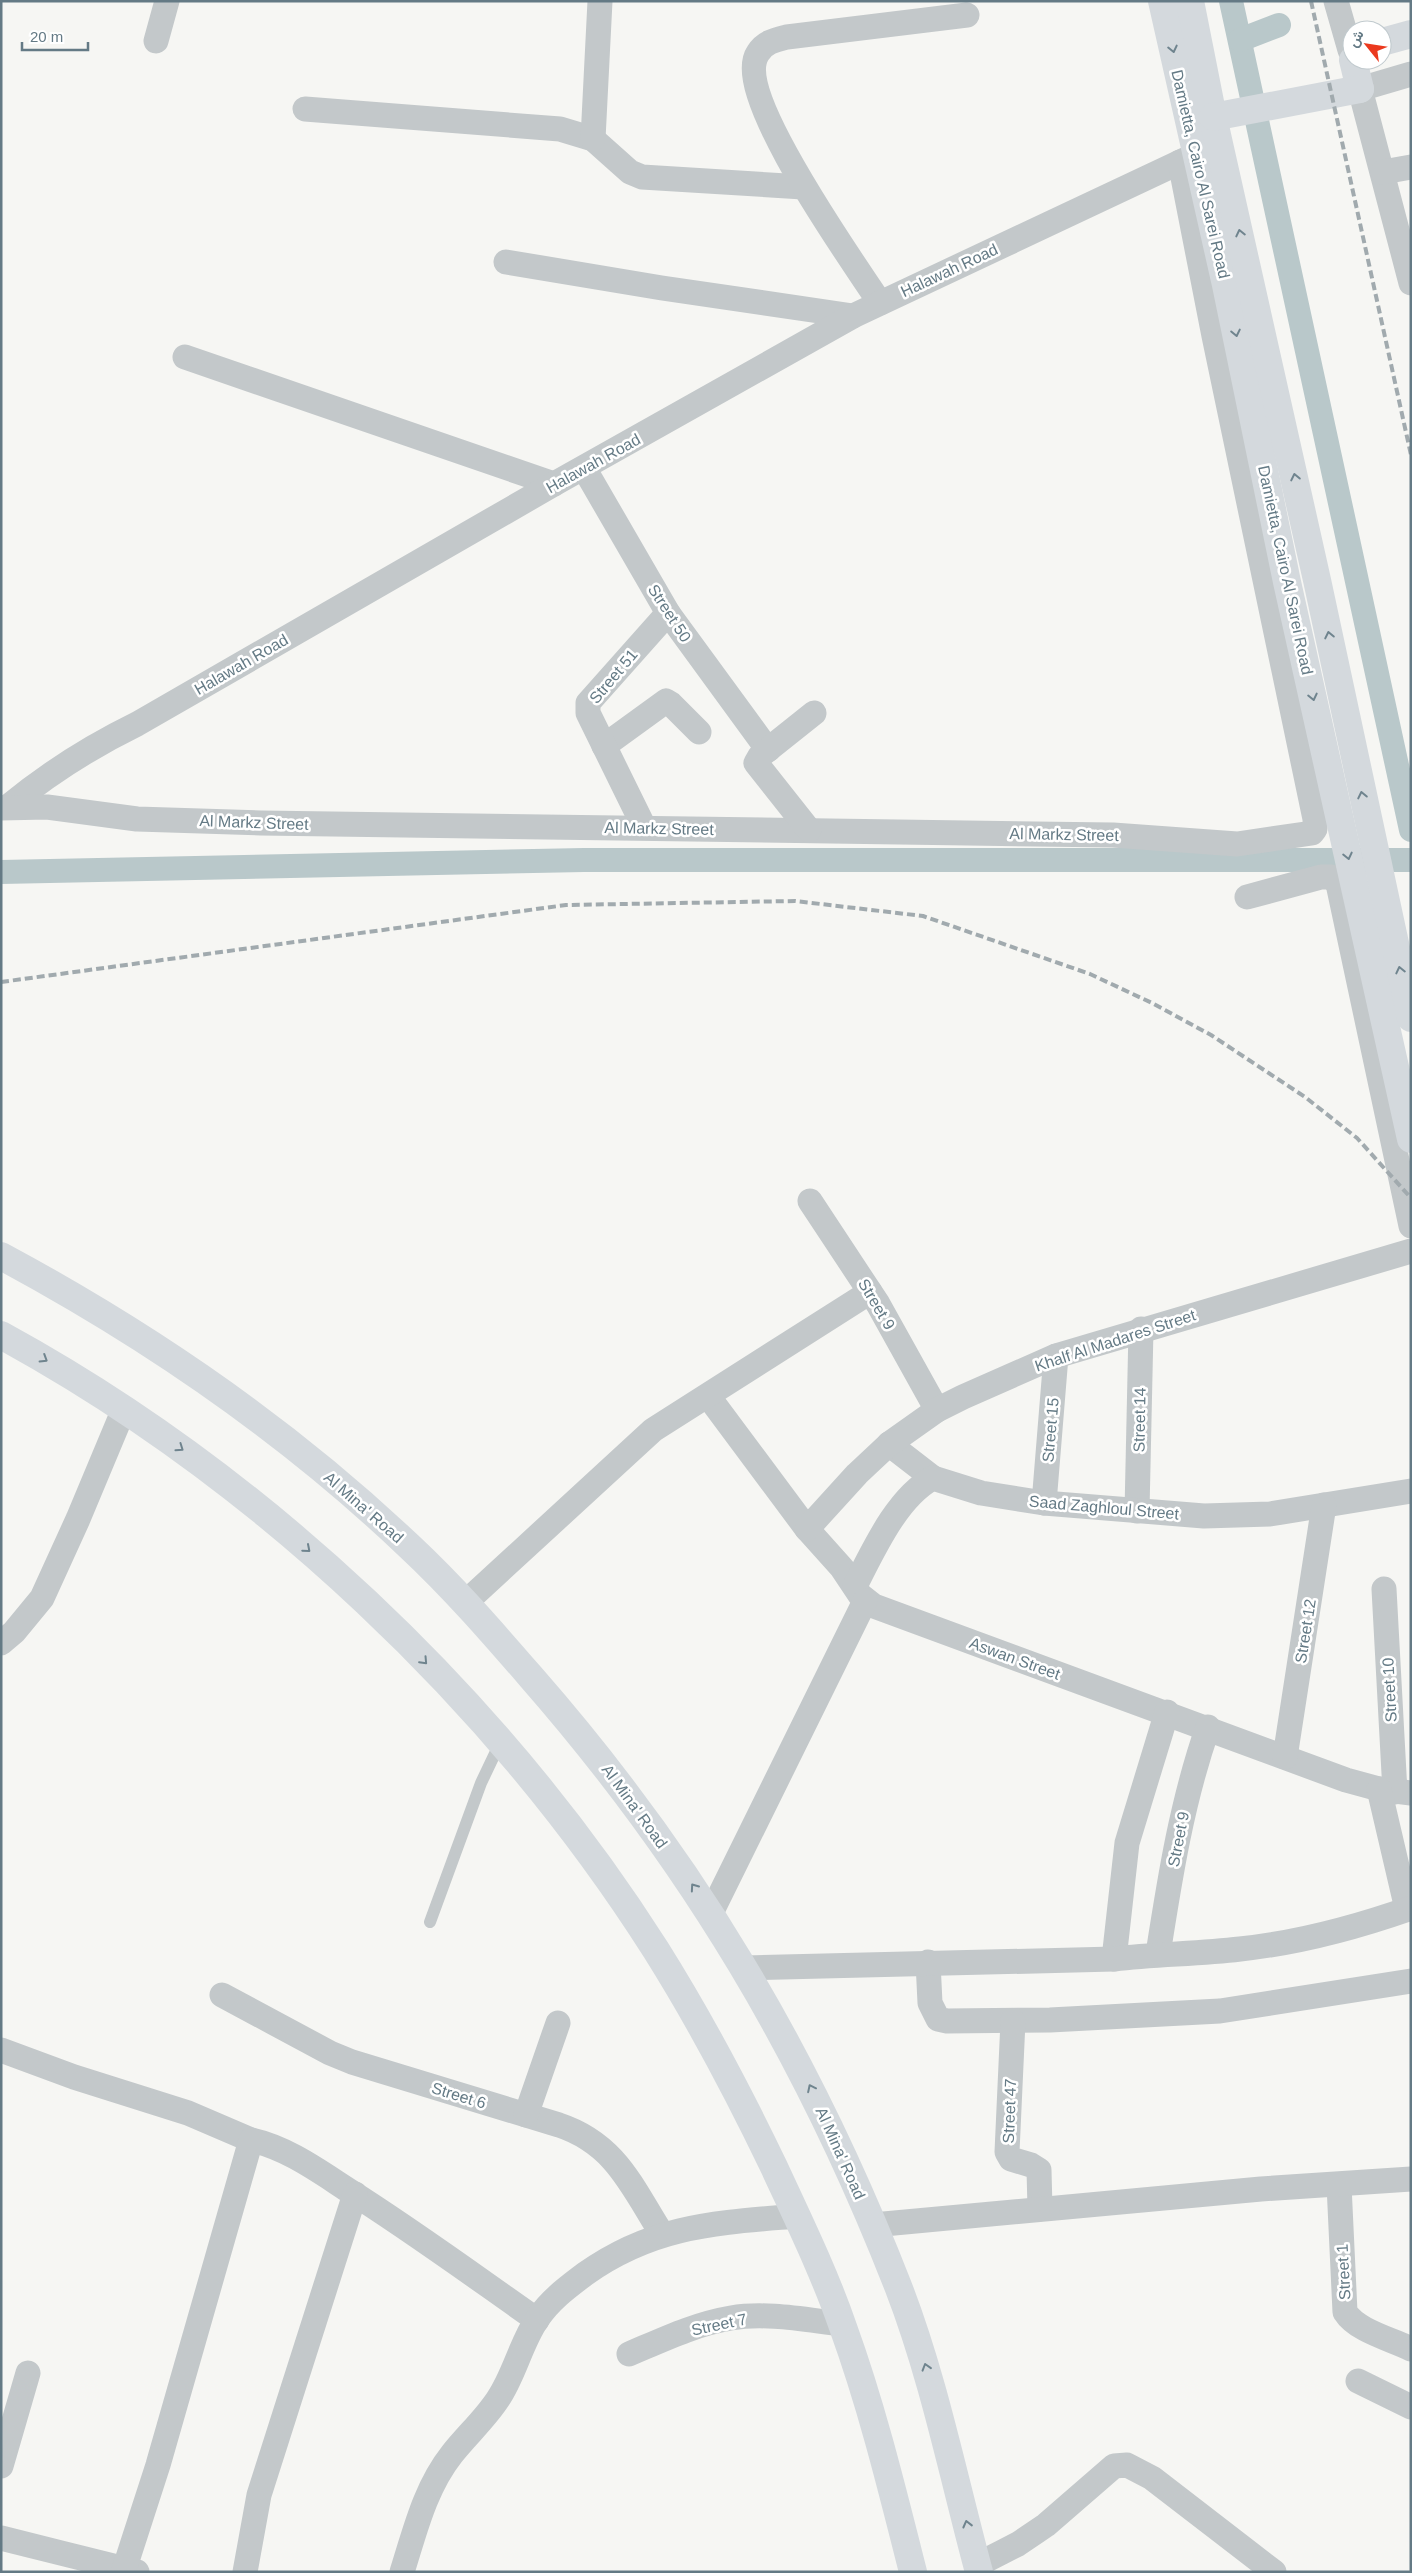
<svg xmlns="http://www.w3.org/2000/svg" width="1412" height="2573" font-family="Arial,Vazirmatn,sans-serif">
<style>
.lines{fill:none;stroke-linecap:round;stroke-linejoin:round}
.canal{stroke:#b9c8ca;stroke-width:24}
.service{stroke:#c3c8ca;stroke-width:12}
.minor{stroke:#c3c8ca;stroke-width:25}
.secondary{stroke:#d4d9dd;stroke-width:28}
.trunk{stroke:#d4d9dd;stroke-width:28}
.rail{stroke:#a1aaae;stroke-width:4;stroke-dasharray:8 4;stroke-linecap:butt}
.oneway{stroke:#6f848e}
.labels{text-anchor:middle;stroke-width:5;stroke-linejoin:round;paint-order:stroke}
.street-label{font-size:16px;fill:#647a85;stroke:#fff}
</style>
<rect width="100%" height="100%" fill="#f6f6f3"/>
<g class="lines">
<g class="canal">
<path d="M 1231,1 L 1411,830"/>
<path d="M 1240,40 L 1279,25"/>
<path d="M 1,872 L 584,860 L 1411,860"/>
</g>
<path class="service" d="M 430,1922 L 481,1783 L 500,1743"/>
<g class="minor">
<path d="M 1336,1 L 1350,50"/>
<path d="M 156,41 L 167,1"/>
<path d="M 1411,74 L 1360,89 L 1411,283"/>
<path d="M 305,109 L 560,129 L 593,139 L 630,172 L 642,177 L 803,187"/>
<path d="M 593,139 L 600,1"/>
<path d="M 1383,172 L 1411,167"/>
<path d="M 506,262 L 662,288 L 853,316"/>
<path d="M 880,303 C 855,264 731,93 758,53 C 765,42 775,40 787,37 L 967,15"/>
<path d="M 185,357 L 554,484"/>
<path d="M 584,468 L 668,613 L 768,750"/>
<path d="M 604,746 L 666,701 L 671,704 L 699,732"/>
<path d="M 9,806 C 49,773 90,747 137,724 L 554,484 L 853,316 L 1195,155"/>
<path d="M 1,808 L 47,807 L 137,819 L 261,823 L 1113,835 L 1237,844 L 1312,833 L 1315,829 L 1315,819 L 1214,336 L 1180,162"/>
<path d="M 644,827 L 588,713 L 588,703 L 668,613"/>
<path d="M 809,830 L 756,763 L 760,756 L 814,713"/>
<path d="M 1247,897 L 1321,877 L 1331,877 L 1338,884 L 1411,1226"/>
<path d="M 810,1201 L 878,1304 L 937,1410"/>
<path d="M 708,1396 L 807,1529 L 842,1568 L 860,1595 L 874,1606 L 1346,1780 L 1379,1789 L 1411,1793"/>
<path d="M 889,1444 L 933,1478"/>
<path d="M 1044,1503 L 1056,1356"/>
<path d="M 1137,1511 L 1141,1329"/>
<path d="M 807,1529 L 857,1474 L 889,1444 L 937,1410 L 963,1397 L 1056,1356 L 1411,1251"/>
<path d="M 855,1586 C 873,1551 897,1497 933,1478 L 981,1493 L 1044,1503 L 1204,1516 L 1270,1514 L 1411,1491"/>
<path d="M 1384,1589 L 1395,1792"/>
<path d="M 466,1602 L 653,1430 L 870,1292"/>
<path d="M 1,1643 L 14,1632 L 42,1598 L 78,1519 L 124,1409"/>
<path d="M 1285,1757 L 1324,1505"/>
<path d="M 1379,1789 L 1407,1909"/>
<path d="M 711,1913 L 865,1601"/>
<path d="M 1158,1954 C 1170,1877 1182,1801 1208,1727"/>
<path d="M 1114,1959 L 1127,1843 L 1167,1712"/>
<path d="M 928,1962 L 930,2003 L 938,2019 L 947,2021 L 1050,2020 L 1220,2011 L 1411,1981"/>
<path d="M 745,1968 L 1114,1959 C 1156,1954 1198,1954 1240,1949 C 1296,1943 1357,1927 1411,1908"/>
<path d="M 222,1995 L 330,2053 L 352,2062 L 559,2125 C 616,2144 632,2187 662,2234"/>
<path d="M 1013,2021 L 1007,2152 L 1011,2159 L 1031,2165 L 1039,2170 L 1040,2209"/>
<path d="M 1,2050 L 74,2077 L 188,2113 L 251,2140"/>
<path d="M 526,2115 L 558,2023"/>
<path d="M 1339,2185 L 1345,2312 C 1357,2331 1391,2339 1411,2349"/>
<path d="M 873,2225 L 1261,2189 L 1411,2179"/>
<path d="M 629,2354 C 662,2340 695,2324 731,2318 C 767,2312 806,2320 842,2324"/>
<path d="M 1358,2381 L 1411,2407"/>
<path d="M 1,2466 L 28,2373"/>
<path d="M 1,2538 L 137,2572"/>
<path d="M 977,2565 L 1018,2544 L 1046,2525 L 1114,2466 L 1127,2465 L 1152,2478 L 1274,2572"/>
<path d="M 124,2570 L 158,2465 L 251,2140 C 287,2148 317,2170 348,2190 C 413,2231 474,2276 537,2320"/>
<path d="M 245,2572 L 259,2495 L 355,2194"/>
<path d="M 402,2572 C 415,2531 425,2488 452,2454 C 467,2435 485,2419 498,2399 C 515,2374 521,2342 538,2318 C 551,2299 568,2287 585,2274 C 654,2225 716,2223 797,2216"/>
</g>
<g class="secondary">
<path d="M 1382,42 L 1411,34"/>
<path d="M 1353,60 L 1360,89"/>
</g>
<g class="trunk">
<path d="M 1162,1 L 1226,285 L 1287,582 L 1411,1139"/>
<path d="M 1190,1 L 1213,117 L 1317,580 L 1411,1018"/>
<path d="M 1213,117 L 1360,89"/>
<path d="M 1,1256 C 148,1335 288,1431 409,1546 C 453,1587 492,1632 531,1677 C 693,1862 808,2056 898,2286 C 934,2379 953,2476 979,2572"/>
<path d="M 1,1335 C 261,1477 497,1700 656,1950 C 700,2020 738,2092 774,2167 C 798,2219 824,2272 843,2327 C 872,2407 892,2489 913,2572"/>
</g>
<g class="rail">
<path d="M 1311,1 L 1411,455"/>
<path d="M 1,982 L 566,905 L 795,901 L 923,916 L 1090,974 L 1152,1003 L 1211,1035 L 1305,1097 L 1357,1138 L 1411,1198"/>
</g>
</g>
<defs><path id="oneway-chevron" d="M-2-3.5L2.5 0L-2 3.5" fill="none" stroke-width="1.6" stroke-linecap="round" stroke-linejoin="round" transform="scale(1.25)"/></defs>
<g class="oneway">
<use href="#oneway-chevron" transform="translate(1173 49) rotate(77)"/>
<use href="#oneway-chevron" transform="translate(1240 233) rotate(-103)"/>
<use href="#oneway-chevron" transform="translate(1236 333) rotate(78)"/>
<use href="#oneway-chevron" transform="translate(1295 477) rotate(-102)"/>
<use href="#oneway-chevron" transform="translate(1329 635) rotate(-102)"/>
<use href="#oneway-chevron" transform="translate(1313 697) rotate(77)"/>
<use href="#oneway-chevron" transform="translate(1362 795) rotate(-102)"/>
<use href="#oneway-chevron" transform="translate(1348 856) rotate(77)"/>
<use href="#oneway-chevron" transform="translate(1400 970) rotate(-103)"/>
<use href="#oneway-chevron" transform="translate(44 1359) rotate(32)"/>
<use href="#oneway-chevron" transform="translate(180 1448) rotate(35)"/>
<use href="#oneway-chevron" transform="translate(307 1549) rotate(41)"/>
<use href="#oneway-chevron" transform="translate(424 1661) rotate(47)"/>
<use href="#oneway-chevron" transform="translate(694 1887) rotate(-125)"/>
<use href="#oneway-chevron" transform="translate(811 2088) rotate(-116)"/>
<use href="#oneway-chevron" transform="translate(926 2367) rotate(-107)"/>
<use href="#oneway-chevron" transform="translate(967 2524) rotate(-104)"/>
</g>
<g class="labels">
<g class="street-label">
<text transform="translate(1201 174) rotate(77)" y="6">Damietta, Cairo Al Sarei Road</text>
<text transform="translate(949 270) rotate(-25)" y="6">Halawah Road</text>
<text transform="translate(593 463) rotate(-29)" y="6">Halawah Road</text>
<text transform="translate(1286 570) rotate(78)" y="6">Damietta, Cairo Al Sarei Road</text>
<text transform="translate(670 613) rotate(57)" y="6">Street 50</text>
<text transform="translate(241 664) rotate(-30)" y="6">Halawah Road</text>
<text transform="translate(613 676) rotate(-50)" y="6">Street 51</text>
<text transform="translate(254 822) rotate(2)" y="6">Al Markz Street</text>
<text transform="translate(659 828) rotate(1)" y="6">Al Markz Street</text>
<text transform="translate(1064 834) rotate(1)" y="6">Al Markz Street</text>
<text transform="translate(877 1304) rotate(59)" y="6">Street 9</text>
<text transform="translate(1115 1340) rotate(-18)" y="6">Khalf Al Madares Street</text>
<text transform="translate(1139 1420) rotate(-89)" y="6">Street 14</text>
<text transform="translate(1050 1430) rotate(-85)" y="6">Street 15</text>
<text transform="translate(364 1507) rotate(41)" y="6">Al Mina' Road</text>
<text transform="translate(1104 1507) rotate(5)" y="6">Saad Zaghloul Street</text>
<text transform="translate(1305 1631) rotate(-81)" y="6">Street 12</text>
<text transform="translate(1015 1658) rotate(20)" y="6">Aswan Street</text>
<text transform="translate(1389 1690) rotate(-93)" y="6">Street 10</text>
<text transform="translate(635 1806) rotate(54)" y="6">Al Mina' Road</text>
<text transform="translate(1178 1839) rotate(-79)" y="6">Street 9</text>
<text transform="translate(459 2095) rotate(17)" y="6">Street 6</text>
<text transform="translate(1009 2111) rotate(-88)" y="6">Street 47</text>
<text transform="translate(841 2153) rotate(66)" y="6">Al Mina' Road</text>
<text transform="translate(1343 2272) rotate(-93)" y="6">Street 1</text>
<text transform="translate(719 2324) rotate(-12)" y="6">Street 7</text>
</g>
</g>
<rect width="1412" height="2573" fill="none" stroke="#647a85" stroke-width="5"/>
<g transform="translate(1367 45) rotate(300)"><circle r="24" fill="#ffffff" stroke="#c1cace"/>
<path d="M0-4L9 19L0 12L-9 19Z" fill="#eb391e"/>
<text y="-8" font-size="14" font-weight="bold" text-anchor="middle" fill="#647a85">ش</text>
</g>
<path d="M22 42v8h66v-8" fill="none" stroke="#647a85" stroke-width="2.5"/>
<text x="30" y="42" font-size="15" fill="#647a85" stroke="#ffffff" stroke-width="4" paint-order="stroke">20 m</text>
</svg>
